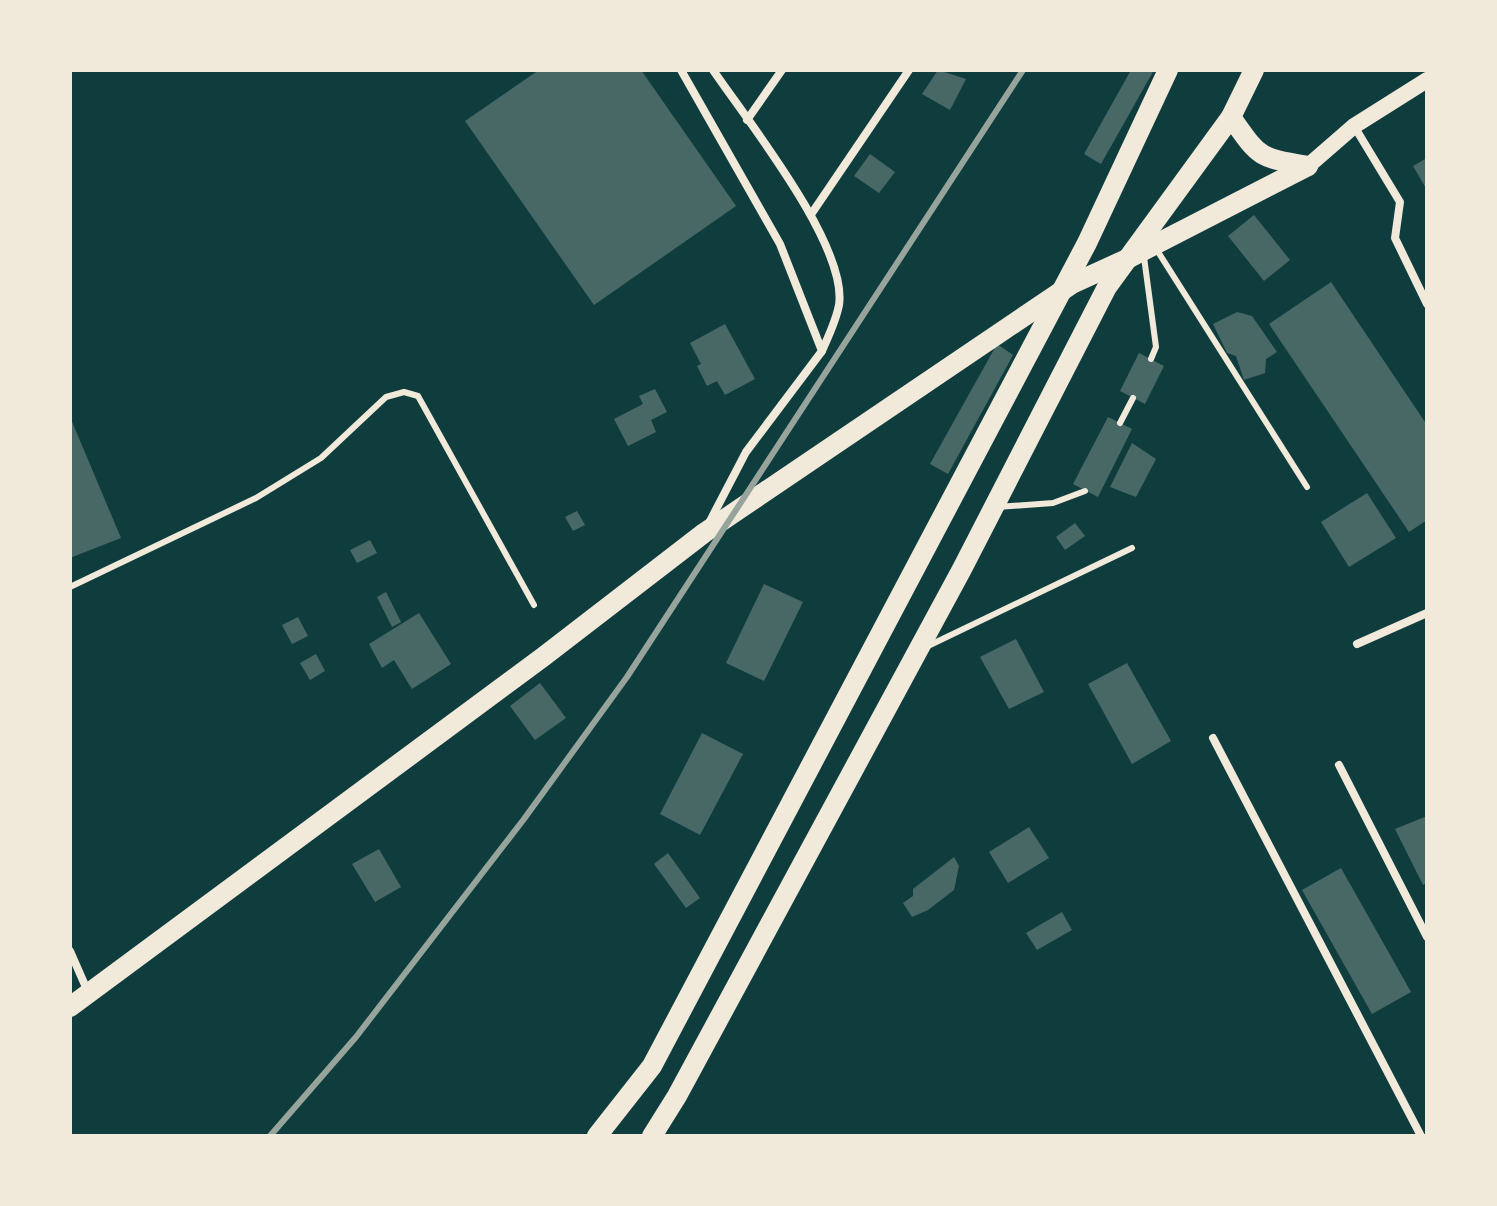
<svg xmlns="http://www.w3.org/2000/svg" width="1497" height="1206" font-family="'Open Sans',sans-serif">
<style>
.building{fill:#486865}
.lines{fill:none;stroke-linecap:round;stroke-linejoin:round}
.service{stroke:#f1e9da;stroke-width:6}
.minor{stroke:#f1e9da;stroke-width:8}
.secondary{stroke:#f1e9da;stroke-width:16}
.primary{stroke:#f1e9da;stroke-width:20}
.rail{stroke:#97a49c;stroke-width:6}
</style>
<rect width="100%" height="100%" fill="#0f3d3e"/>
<g class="building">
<path d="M 539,70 L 641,70 L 736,206 L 594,305 L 465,121 Z"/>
<path d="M 938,70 L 966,79 L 950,110 L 922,94 Z"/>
<path d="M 1131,70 L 1154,70 L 1101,164 L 1084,154 Z"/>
<path d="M 870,154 L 895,172 L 879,193 L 854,176 Z"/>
<path d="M 1427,158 L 1427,190 L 1413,166 Z"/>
<path d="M 1254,215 L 1290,260 L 1264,281 L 1228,236 Z"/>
<path d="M 1331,282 L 1427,425 L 1427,520 L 1409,532 L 1269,324 Z"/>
<path d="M 1237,312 L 1252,316 L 1277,352 L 1266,359 L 1265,373 L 1244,380 L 1236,356 L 1227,353 L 1213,324 Z"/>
<path d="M 725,324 L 755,379 L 725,395 L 717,381 L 707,386 L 697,366 L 701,364 L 690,343 Z"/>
<path d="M 997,344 L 1013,355 L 948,474 L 930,464 Z"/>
<path d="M 1139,353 L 1164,366 L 1145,404 L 1120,391 Z"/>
<path d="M 655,389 L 667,412 L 651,420 L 656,432 L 628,446 L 614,419 L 643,404 L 639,396 Z"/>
<path d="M 70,417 L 121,538 L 70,558 Z"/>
<path d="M 1108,417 L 1132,429 L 1098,497 L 1073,484 Z"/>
<path d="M 1132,443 L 1156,459 L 1136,497 L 1110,487 Z"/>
<path d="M 1367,493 L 1396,538 L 1349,567 L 1321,522 Z"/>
<path d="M 577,511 L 585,525 L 573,531 L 565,517 Z"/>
<path d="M 1075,523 L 1085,536 L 1065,550 L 1056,537 Z"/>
<path d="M 370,540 L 377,553 L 357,563 L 350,550 Z"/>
<path d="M 764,584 L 803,602 L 764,681 L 726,663 Z"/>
<path d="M 386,592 L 401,622 L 392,627 L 377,597 Z"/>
<path d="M 419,613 L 451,664 L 412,689 L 394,660 L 382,668 L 369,644 Z"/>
<path d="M 298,617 L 308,636 L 292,644 L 282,625 Z"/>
<path d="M 1016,639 L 1044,692 L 1009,709 L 980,657 Z"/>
<path d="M 316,654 L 325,671 L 310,680 L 300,663 Z"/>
<path d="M 1127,663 L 1171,741 L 1132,764 L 1088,684 Z"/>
<path d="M 540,683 L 566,718 L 535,740 L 510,706 Z"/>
<path d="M 702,733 L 743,754 L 700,835 L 660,814 Z"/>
<path d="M 1427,816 L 1427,883 L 1423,885 L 1395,829 Z"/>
<path d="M 1029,827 L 1049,858 L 1008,883 L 989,852 Z"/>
<path d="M 379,849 L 401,887 L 375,902 L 352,864 Z"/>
<path d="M 668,853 L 700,898 L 686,908 L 654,864 Z"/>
<path d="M 954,857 L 959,866 L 954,890 L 928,910 L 912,917 L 903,903 L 913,896 L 913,889 Z"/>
<path d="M 1341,868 L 1411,992 L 1372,1014 L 1302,890 Z"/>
<path d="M 1062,912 L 1072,930 L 1037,950 L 1026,933 Z"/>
</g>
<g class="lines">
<g class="service">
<path d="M 1155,247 L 1307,487"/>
<path d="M 1144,257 L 1156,347 L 1151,359"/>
<path d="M 1120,423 L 1133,398"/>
<path d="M 997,507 L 1053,503 L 1085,491"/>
<path d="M 70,587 L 256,498 L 321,458 L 386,397 L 404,392 L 418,396 L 534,605"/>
<path d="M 928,646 L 1132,548"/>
</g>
<g class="minor">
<path d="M 681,70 L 780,244 L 822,351 L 746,452 L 710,521"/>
<path d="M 713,70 C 747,120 848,246 839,305 C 836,321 828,337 822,351"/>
<path d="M 747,120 L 782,70"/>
<path d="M 1354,126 L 1400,202 L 1395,238 L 1427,304"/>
<path d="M 812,213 L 909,70"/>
<path d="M 1357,644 L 1427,613"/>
<path d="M 1213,738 L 1421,1136"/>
<path d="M 1339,765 L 1427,937"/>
<path d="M 70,951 L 88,992"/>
</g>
<path class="secondary" d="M 1308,166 L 1354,126 L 1427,80"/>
<g class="primary">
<path d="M 1231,117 C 1260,158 1257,157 1308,166"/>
<path d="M 70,1007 L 543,657 L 704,533 L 1072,284 L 1129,258 L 1308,166"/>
<path d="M 597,1136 L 652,1066 L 1087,243 L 1168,70"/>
<path d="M 652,1136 L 677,1096 L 962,569 L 1107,287 L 1231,117 L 1254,70"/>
</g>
<path class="rail" d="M 270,1136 L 356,1037 L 524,819 L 627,677 L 1023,70"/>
</g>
<rect width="1497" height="1206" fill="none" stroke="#f1e9da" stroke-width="144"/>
</svg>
